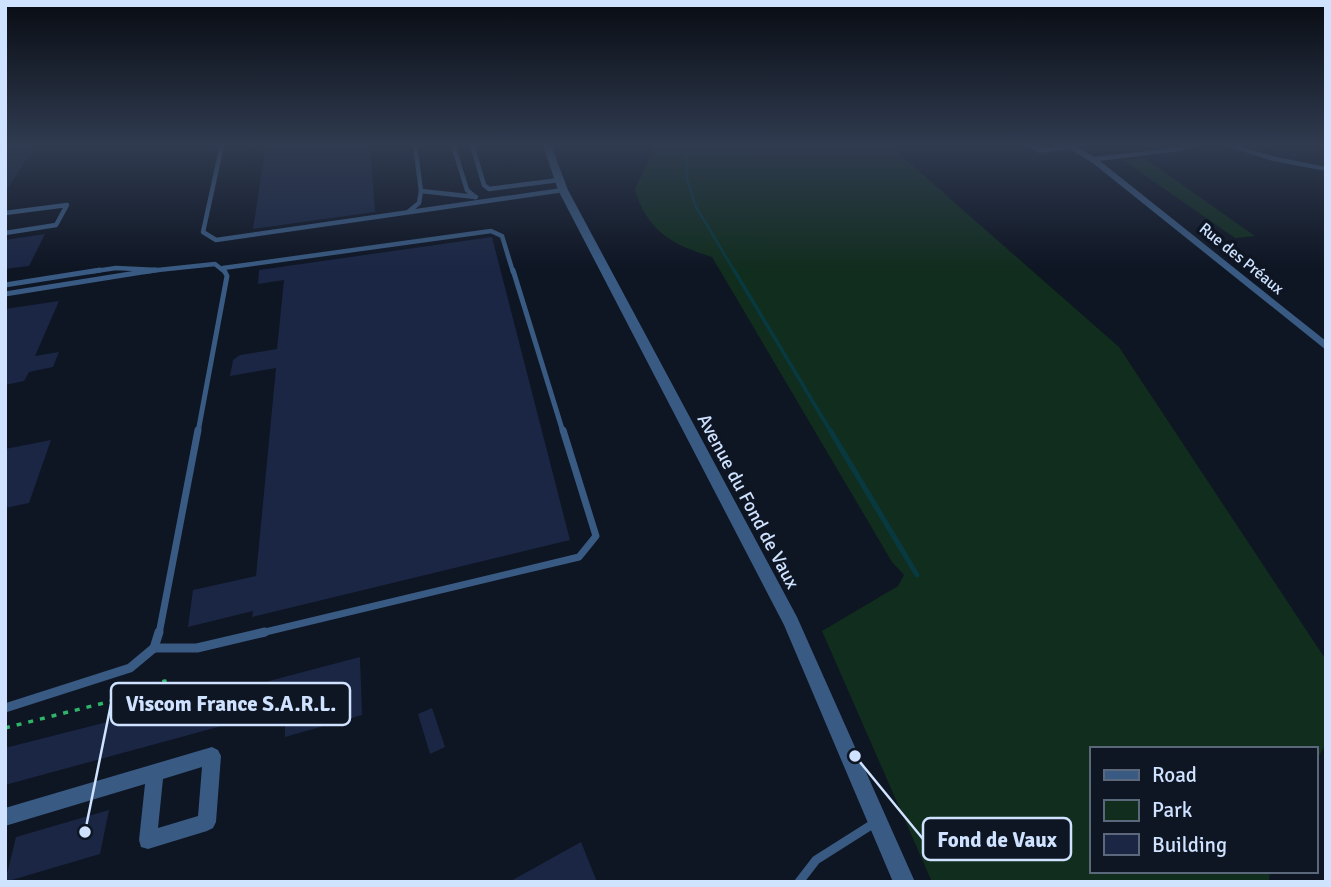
<svg xmlns="http://www.w3.org/2000/svg" width="1331" height="887" font-family="Signika,sans-serif">
<style>
.green{fill:#112d1e}
.lines{fill:none;stroke-linecap:round;stroke-linejoin:round}
.stream-far2{stroke:#093940;stroke-width:2.5}
.stream-far1{stroke:#093940;stroke-width:3.5}
.stream{stroke:#093940;stroke-width:5}
.building{fill:#1a2644}
.path{stroke:#2eb569;stroke-width:3.5;stroke-dasharray:5 7;stroke-linecap:butt}
.service-far3{stroke:#395a82;stroke-width:4.5}
.service-far2{stroke:#395a82;stroke-width:5}
.service-far1{stroke:#395a82;stroke-width:7}
.service{stroke:#395a82;stroke-width:9}
.minor{fill:#395a82;fill-rule:evenodd}
.tertiary{fill:#395a82;fill-rule:evenodd}
.labels{text-anchor:middle;stroke-width:7;stroke-linejoin:round;paint-order:stroke}
.far-street-label{font-size:16px;fill:#cfe2ff;stroke:#0e1523}
.street-label{font-size:19px;fill:#cfe2ff;stroke:#0e1523}
.leader{fill:none;stroke:#cfe2ff;stroke-width:2.5}
.callout-dot{fill:#cfe2ff;stroke:#0e1523;stroke-width:2.5}
.callout{fill:#0e1523;stroke:#cfe2ff;stroke-width:2.5}
.callout-label{font-size:21px;text-anchor:middle;font-weight:bold;fill:#cfe2ff}
</style>
<rect width="100%" height="100%" fill="#0e1523"/>
<g class="green">
<path d="M 656,145 L 889,145 L 1119,347 L 1326,660 L 1326,744 L 1315,762 L 1315,749 L 1091,749 L 1091,871 L 1270,871 L 1269,882 L 932,882 L 822,631 L 898,586 L 904,575 L 892,562 L 712,257 C 672,245 646,230 635,189 Z"/>
<path d="M 1144,158 L 1255,236 L 1235,238 L 1123,160 Z"/>
</g>
<g class="lines">
<path class="stream-far2" d="M 687,145 L 687,179 L 696,207 L 735,272"/>
<path class="stream-far1" d="M 734,270 L 831,432"/>
<path class="stream" d="M 830,430 L 917,575"/>
</g>
<g class="building">
<path d="M 5,145 L 36,145 L 5,192 Z"/>
<path d="M 266,145 L 370,145 L 375,212 L 253,229 Z"/>
<path d="M 45,234 L 29,266 L 5,269 L 5,240 Z"/>
<path d="M 492,237 L 570,540 L 252,617 L 253,611 L 188,627 L 193,590 L 256,576 L 276,368 L 230,376 L 233,360 L 240,355 L 277,349 L 284,280 L 258,284 L 259,270 Z"/>
<path d="M 59,301 L 35,356 L 59,352 L 53,367 L 29,372 L 24,381 L 5,385 L 5,309 Z"/>
<path d="M 51,440 L 29,503 L 5,508 L 5,449 Z"/>
<path d="M 360,657 L 362,715 L 285,737 L 285,720 L 266,725 L 269,681 Z"/>
<path d="M 233,690 L 229,724 L 5,785 L 5,748 Z"/>
<path d="M 432,708 L 445,747 L 430,754 L 418,714 Z"/>
<path d="M 109,810 L 100,854 L 5,882 L 16,837 Z"/>
<path d="M 581,842 L 597,882 L 509,882 Z"/>
</g>
<g class="lines">
<path class="path" d="M 5,728 L 163,688 L 165,681 L 124,692 L 127,681"/>
<g class="service-far3">
<path d="M 222,145 L 203,232 L 216,240 L 563,190"/>
<path d="M 415,145 L 421,191 L 476,197"/>
<path d="M 449,145 L 453,145 L 467,190 L 475,197"/>
<path d="M 472,145 L 484,185 L 489,189 L 559,180"/>
<path d="M 408,212 L 419,203 L 421,191"/>
<path d="M 5,213 L 67,205 L 56,225 L 5,233"/>
<path d="M 223,268 L 491,231 L 502,236 L 513,272"/>
<path d="M 158,270 L 215,264 L 225,272"/>
<path d="M 89,272 L 116,268 L 158,270 L 144,272"/>
</g>
<g class="service-far2">
<path d="M 513,270 L 563,432"/>
<path d="M 5,285 L 100,270"/>
<path d="M 5,294 L 155,270"/>
<path d="M 198,432 L 227,276 L 224,270"/>
</g>
<g class="service-far1">
<path d="M 159,634 L 198,430"/>
<path d="M 257,634 L 579,557 L 596,536 L 563,430"/>
</g>
<g class="service">
<path d="M 154,648 L 197,648 L 265,632"/>
<path d="M 5,708 L 130,668 L 154,648 L 159,632"/>
<path d="M 799,882 L 816,860 L 876,822"/>
</g>
<g class="minor">
<path d="M 1027,145 L 1035,145 L 1041,148 L 1075,145 L 1094,157 L 1197,145 L 1196,147 L 1179,151 L 1100,161 L 1326,341 L 1326,350 L 1094,164 L 1070,149 L 1039,153 Z"/>
<path d="M 1223,145 L 1234,145 L 1277,157 L 1326,167 L 1326,171 L 1273,161 Z"/>
<path d="M 212,747 L 218,750 L 221,756 L 216,822 L 213,828 L 207,831 L 148,849 L 141,847 L 139,840 L 145,784 L 5,826 L 5,808 ZM 202,767 L 198,816 L 158,828 L 163,779 Z"/>
</g>
<path class="tertiary" d="M 543,145 L 551,145 L 568,190 L 797,617 L 915,882 L 893,882 L 784,625 L 558,190 Z"/>
</g>
<linearGradient id="sky" x2="0" y2="1"><stop stop-color="#080c13"/><stop offset="0.54" stop-color="#303b50"/><stop offset="1" stop-color="#303b50" stop-opacity="0"/></linearGradient>
<rect width="1331" height="269" fill="url(#sky)"/>
<g class="labels">
<g class="far-street-label">
<text transform="translate(1242 258) rotate(39)" y="6">Rue des Préaux</text>
</g>
<g class="street-label">
<text transform="translate(749 501) rotate(62)" y="7">Avenue du Fond de Vaux</text>
</g>
</g>
<path class="leader" d="M85 832L111 704M855 756L923 839"/>
<g class="callout-dot">
<circle cx="85" cy="832" r="7"/>
<circle cx="855" cy="756" r="7"/>
</g>
<g class="callout">
<rect x="111" y="683" width="239" height="42" rx="7"/>
<rect x="923" y="818" width="148" height="42" rx="7"/>
</g>
<g class="callout-label">
<text x="231" y="711">Viscom France S.A.R.L.</text>
<text x="997" y="847">Fond de Vaux</text>
</g>
<rect width="1331" height="887" fill="none" stroke="#cfe2ff" stroke-width="14"/>
<rect x="1090" y="747" width="228" height="126" fill="#0e1523" stroke="#5b677b" stroke-width="2"/>
<rect x="1104" y="770" width="35" height="10" fill="#395a82" stroke="#5b677b" stroke-width="2"/>
<text x="1152" y="782" font-size="21" fill="#cfe2ff">Road</text>
<rect x="1104" y="800" width="35" height="21" fill="#112d1e" stroke="#5b677b" stroke-width="2"/>
<text x="1152" y="817" font-size="21" fill="#cfe2ff">Park</text>
<rect x="1104" y="834" width="35" height="21" fill="#1a2644" stroke="#5b677b" stroke-width="2"/>
<text x="1152" y="852" font-size="21" fill="#cfe2ff">Building</text>
</svg>
